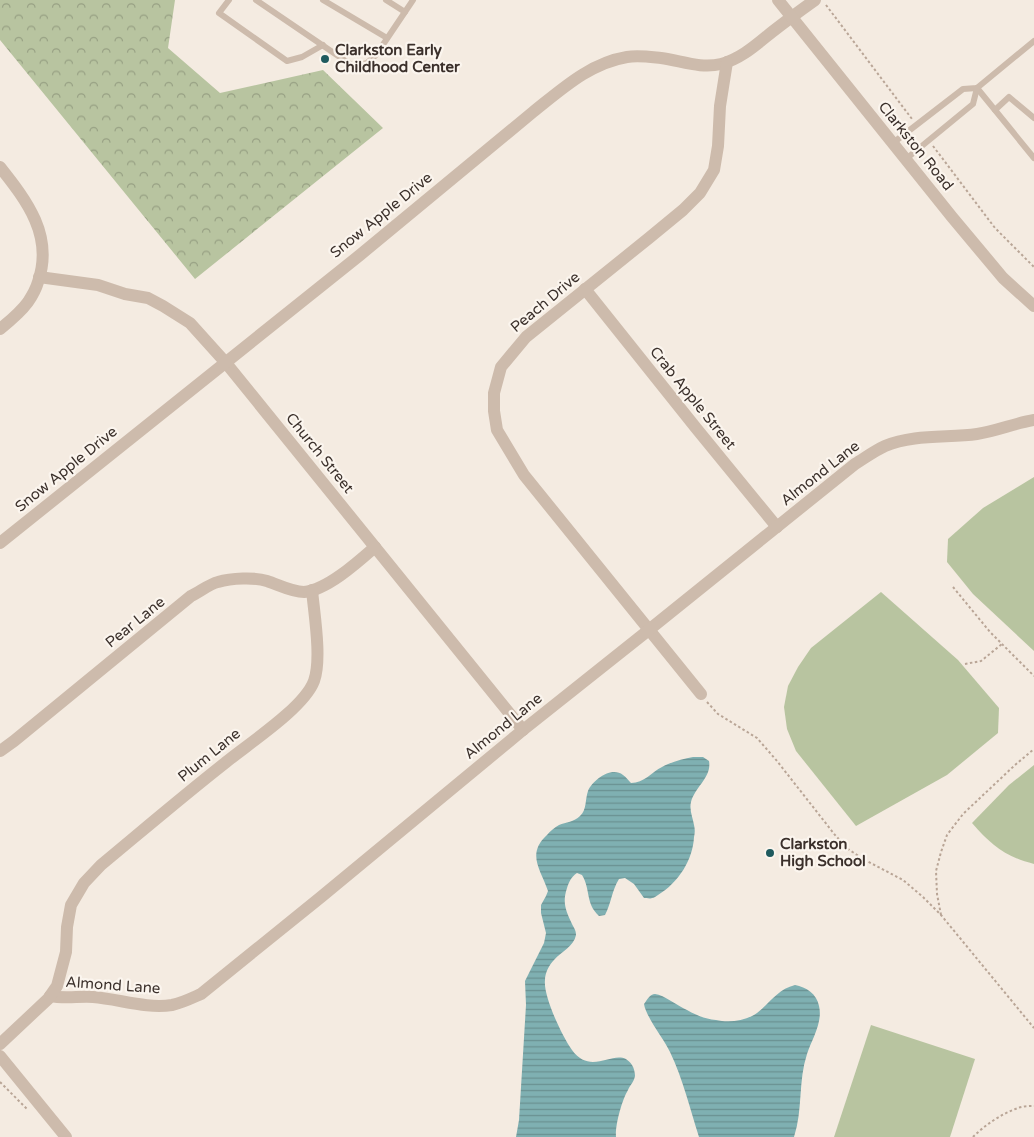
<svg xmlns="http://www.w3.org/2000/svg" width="1034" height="1137" font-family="'Varela Round',sans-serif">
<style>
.forest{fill:url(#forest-crowns)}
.pitch{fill:#b8c4a0}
.water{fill:url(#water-rules)}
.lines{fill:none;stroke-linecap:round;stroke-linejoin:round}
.path{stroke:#b9a596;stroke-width:2;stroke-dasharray:2.5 2.5;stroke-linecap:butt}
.service{stroke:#cdbbac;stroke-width:6}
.minor{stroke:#cdbbac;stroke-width:12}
.tertiary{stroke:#cdbbac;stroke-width:12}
.poi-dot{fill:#1f5a5e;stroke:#fbf5ee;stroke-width:2}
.labels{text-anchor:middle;stroke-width:4.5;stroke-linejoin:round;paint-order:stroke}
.poi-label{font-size:15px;font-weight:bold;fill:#3b302b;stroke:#fbf5ee;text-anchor:start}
.street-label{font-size:15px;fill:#3b302b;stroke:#fbf5ee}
</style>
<defs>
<pattern id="forest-crowns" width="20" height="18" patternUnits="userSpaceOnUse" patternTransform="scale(1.25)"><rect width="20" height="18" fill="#b8c4a0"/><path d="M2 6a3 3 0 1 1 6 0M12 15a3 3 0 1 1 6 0" fill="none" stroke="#97a083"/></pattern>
<pattern id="water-rules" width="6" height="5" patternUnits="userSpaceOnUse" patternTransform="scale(1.25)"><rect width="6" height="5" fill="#7fb0b2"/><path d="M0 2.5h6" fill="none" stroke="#699091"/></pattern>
</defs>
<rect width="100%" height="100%" fill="#f4ebe1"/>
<path class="forest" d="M 0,0 L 175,0 L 168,48 L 220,93 L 323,70 L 383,128 L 195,279 L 0,40 Z"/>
<g class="pitch">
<path d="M 1034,477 L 1034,651 L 973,594 L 947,562 L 948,539 L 983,508 Z"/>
<path d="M 881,592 L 958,660 L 999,708 L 998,733 L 947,775 L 856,826 L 796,751 L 787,729 L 784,707 L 788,686 L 798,667 L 811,648 Z"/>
<path d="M 1034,765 L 1034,864 C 1006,857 991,845 972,823 L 1009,785 Z"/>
<path d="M 871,1025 L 975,1059 L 950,1137 L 834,1137 Z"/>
</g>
<g class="water">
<path d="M 693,757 L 703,757 L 709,761 C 712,777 695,787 691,802 C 689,810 693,818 694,825 C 695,829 695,833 694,837 C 693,860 678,883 658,895 C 656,896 654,898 652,898 C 651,899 645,898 644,898 L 634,884 L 625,878 L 619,879 C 612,890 611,904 605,915 L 599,916 C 585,903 591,890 582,875 L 577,873 C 571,877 569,882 567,888 C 562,903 566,911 572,924 C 574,928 576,930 576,935 C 574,946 561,952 554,960 C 549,965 545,973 545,980 C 543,996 562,1036 572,1050 C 593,1079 618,1043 632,1065 C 634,1068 635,1073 635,1076 C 634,1082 630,1085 628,1090 C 622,1100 615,1125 616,1137 L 516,1137 L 519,1120 L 526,1005 L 525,981 L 544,943 L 546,933 L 541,913 L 541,905 L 546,896 L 548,891 C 541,870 526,854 547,835 C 550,831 554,828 559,825 C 566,822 574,822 580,816 C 587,810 585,799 588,791 C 593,780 611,766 623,775 C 626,777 629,781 631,783 C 644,783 652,772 662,767 C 671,762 683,759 693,757 Z"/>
<path d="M 795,985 C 806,987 817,994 819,1006 C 823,1022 812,1039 807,1054 C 798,1081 803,1110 794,1137 L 699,1137 C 690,1109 683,1079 670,1052 C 664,1039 646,1017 644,1004 C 647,1000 650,994 655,994 C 664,995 678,1006 687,1010 C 696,1015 705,1019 716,1020 C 729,1023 746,1021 757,1013 C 770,1003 778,989 795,985 Z"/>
</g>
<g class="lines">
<g class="path">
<path d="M 826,5 L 912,119"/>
<path d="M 933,146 L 995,228 L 1034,267"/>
<path d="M 953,587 L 990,632 L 1034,676"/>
<path d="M 965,664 L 981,661 L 1002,644"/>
<path d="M 707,702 L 718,714 L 757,738 L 777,761 L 835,835 L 848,849 L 863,859 L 903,880 L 923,897 L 941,915 L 1034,1028"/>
<path d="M 941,915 L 937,894 L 936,871 L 941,852 L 947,835 L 963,814 L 1015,765 L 1034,749"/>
<path d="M 0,1082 L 27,1109"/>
<path d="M 973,1137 C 985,1125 1001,1114 1018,1108 C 1023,1106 1029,1106 1034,1106"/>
</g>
<g class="service">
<path d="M 229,0 L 219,13 L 287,61 L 302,57 L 323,45"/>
<path d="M 256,0 L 353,66 L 367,63 L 376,55 L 413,0"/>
<path d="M 323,0 L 387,38"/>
<path d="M 386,0 L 405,12"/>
<path d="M 977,88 L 1034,158"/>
<path d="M 995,110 L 1009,97 L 1034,118"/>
<path d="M 893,143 L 963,89 L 977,88 L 1034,41"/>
<path d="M 906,159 L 973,104 L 977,88"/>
</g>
<g class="minor">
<path d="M 0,167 C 27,201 54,236 38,282 C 36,289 32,296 28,302 C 20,313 10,321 0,329"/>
<path d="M 39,277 L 98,285 L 125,294 L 148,298 L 163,306 L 190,323 L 226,363 L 523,730"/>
<path d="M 585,289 L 696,428 L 777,527"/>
<path d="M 0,543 L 360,255 L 533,112 C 562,89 590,63 627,57 C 638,55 651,57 661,58 C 682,61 701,69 721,64 C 741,59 757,44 772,32 C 786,21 801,10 815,0"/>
<path d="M 701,694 L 524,475 L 497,430 L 494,411 L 494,393 L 501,367 L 526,337 L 649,238 L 683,210 L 700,193 L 714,170 L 718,146 L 720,106 L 727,62"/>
<path d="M 0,751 L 14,741 L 191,596 C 200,592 209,584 218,582 C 231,578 255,577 267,581 C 279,585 292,592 304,592 C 327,590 358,562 375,547"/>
<path d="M 50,996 C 65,999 79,996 93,997 C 119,999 146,1009 172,1005 C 182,1003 192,998 201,994 L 321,897 L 523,730 L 650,629 L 855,464 C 865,458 874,451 885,446 C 913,434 948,438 977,434 C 997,431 1015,423 1034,420"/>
<path d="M 0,1044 L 48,999 L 57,986 L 66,952 L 67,927 L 71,905 L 84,883 L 101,865 C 142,831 183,796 225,763 C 248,744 304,708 314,681 C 322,659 314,613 312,590"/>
</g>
<g class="tertiary">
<path d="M 778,0 L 952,217 L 1003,278 L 1034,306"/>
<path d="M 0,1056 L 66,1137"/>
</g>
</g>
<g class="poi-dot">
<circle cx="325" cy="59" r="5"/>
<circle cx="770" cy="853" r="5"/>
</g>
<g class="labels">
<g class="poi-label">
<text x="335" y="55">Clarkston Early<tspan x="335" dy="17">Childhood Center</tspan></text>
<text x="780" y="849">Clarkston<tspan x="780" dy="17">High School</tspan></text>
</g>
<g class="street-label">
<text transform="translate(916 146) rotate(51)" y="5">Clarkston Road</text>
<text transform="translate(381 215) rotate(-39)" y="5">Snow Apple Drive</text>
<text transform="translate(545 302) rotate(-40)" y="5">Peach Drive</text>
<text transform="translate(693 398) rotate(51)" y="5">Crab Apple Street</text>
<text transform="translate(320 453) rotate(51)" y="5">Church Street</text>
<text transform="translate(66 469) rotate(-39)" y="5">Snow Apple Drive</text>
<text transform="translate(820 473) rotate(-38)" y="5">Almond Lane</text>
<text transform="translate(135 622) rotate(-39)" y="5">Pear Lane</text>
<text transform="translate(503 726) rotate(-39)" y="5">Almond Lane</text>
<text transform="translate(209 755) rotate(-39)" y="5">Plum Lane</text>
<text transform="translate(113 985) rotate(4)" y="5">Almond Lane</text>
</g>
</g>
</svg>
